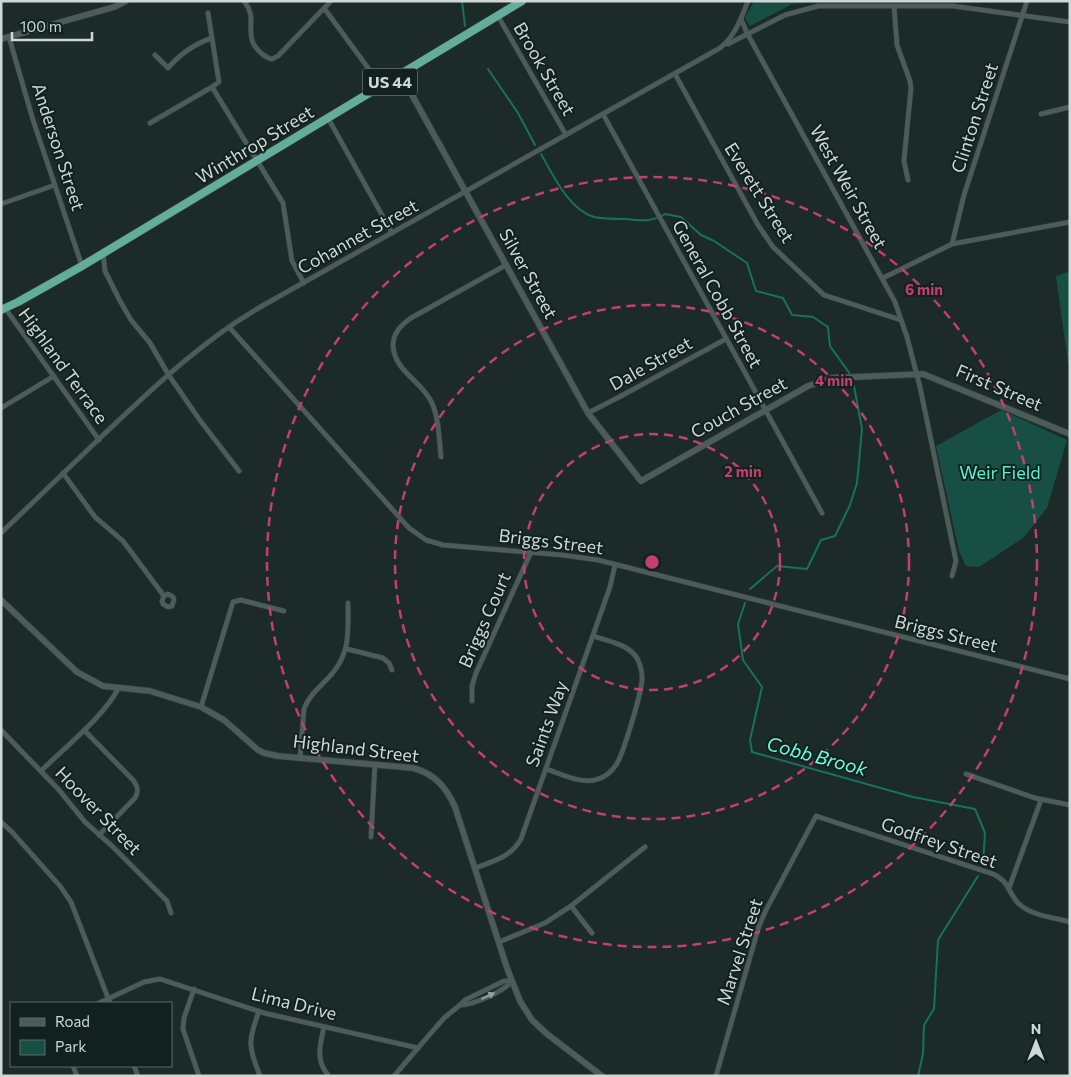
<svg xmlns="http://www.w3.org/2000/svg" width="1071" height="1077" font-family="Commissioner,sans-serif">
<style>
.green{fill:#184f44}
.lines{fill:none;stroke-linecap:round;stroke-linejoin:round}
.stream{stroke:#177161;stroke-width:2}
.minor-casing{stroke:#394643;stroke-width:5.5}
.tertiary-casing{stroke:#394643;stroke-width:7}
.trunk-casing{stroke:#394643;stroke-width:9}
.minor{stroke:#4c5c58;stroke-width:4.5}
.tertiary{stroke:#4c5c58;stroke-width:5.5}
.trunk{stroke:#63ad9c;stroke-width:8}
.oneway{fill:#93a09c}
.ring{fill:none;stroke:#c43e73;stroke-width:2.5;stroke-dasharray:9 6}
.labels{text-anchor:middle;stroke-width:4;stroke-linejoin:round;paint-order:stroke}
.shield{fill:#12211d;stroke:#95a09d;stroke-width:1}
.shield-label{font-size:16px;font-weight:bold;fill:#cdd7d4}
.street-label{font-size:18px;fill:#cdd7d4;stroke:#12211d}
.park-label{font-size:18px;fill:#57f1d2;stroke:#12211d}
.water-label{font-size:19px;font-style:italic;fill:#68fee0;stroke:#12211d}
.centre{fill:#c43e73;stroke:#12211d;stroke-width:2.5}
.ring-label{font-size:15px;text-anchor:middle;font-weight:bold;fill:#c43e73;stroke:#12211d;stroke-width:4;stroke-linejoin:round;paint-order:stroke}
</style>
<rect width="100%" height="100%" fill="#1c2b27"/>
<g class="green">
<path d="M 754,1 L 825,1 L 792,4 L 750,26 L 745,18 Z"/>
<path d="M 1070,271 L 1070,364 L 1068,363 L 1056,276 Z"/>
<path d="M 1001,410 L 1067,440 L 1047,508 L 1023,538 L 979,567 L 966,566 L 959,551 L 936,446 Z"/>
</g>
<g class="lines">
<g class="stream">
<path d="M 462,1 L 465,26"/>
<path d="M 488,69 L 518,113 L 535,145"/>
<path d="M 541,154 C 553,175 569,210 594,217 C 604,219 615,219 625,219 C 642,220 650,223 665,214 L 681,217 L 701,235 L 714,241 L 747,263 L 756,291 L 783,298 L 792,315 L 813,317 L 828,327 L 830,346 L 850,374"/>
<path d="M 750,589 L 777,566 L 807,569 L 821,540 L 835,536 L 850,505 L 857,483 L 862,429 L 854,386"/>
<path d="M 745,603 L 738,624 L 743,660 L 762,687 L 750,740 L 752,752 L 913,797 L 975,809 L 985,833 L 983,864"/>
<path d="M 918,1076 L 923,1054 L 924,1025 L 934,1009 L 938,940 L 978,876"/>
</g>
<defs>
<g id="minor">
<path d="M 244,1 C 256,16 248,25 252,40 C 254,48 265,58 272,59 L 278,56 L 331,1"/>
<path d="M 894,6 L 897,45 L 910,81 L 911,88 L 905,150 L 904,161 L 908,180"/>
<path d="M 324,8 L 382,87"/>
<path d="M 208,13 L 219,82 L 212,87 L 283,203 L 292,261 L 304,283"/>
<path d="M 498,16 L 566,135"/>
<path d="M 741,19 L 747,33 L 895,302 L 907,337 L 920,387 L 956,561 L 952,576"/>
<path d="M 9,37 L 33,120 L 82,266"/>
<path d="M 728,44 L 785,15 L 818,6 L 953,6 L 1070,22"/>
<path d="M 155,55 L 168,68 C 181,53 194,44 212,38"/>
<path d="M 675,74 L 758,225 L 773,247 L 824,295 L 901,320"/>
<path d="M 603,114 L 822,513"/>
<path d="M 1041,114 L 1070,107"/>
<path d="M 328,118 L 392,233"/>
<path d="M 150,123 L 212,87"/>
<path d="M 1,204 L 55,185"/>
<path d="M 952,244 L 964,195 L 1027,1"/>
<path d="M 103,253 L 105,271 L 119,299 L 131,320 L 150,343 L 168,374 L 199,419 L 239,471"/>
<path d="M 883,278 L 952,244 L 1070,222"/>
<path d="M 5,308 L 99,440"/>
<path d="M 229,327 L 409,528 L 426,540 L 443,545 L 562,555 L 598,560 L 1070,679"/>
<path d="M 1,408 L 54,376"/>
<path d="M 588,413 L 621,396 L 726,339"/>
<path d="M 441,457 C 439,439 439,419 432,403 C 422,381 395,372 393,346 C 393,333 401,325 411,318 L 506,265"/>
<path d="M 63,473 L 95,517 L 123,541 L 164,596 L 162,601 L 163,604 L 168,607 L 172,606 L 174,600 L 173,597 L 168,594 L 164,596"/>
<path d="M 1,533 C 34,501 67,470 100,438 C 151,390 201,341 262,306 L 720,48 C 735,36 741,19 748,1"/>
<path d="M 347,649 L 383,658 L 389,663 L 392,670"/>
<path d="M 472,701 L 472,686 L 476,673 L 531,552"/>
<path d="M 201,707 L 233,602 L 241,600 L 284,611"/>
<path d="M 1,730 L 59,790 L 85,822 L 112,846 L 167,901 L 171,913"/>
<path d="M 84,730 L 133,780 C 138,786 139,791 135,798 L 99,835"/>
<path d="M 300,758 L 304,709 C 309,695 320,687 330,676 C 351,653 348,632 348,603"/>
<path d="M 546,769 C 562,774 582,785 598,779 C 605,777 612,771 616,765 C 623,755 643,689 642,677 C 642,670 640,664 637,658 C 628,644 608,641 593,636"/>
<path d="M 41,771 C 64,748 105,716 119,687"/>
<path d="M 966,774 L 1035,798 L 1070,805"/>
<path d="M 1,822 L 12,832 L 60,886 L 71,902 L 110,1003"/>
<path d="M 371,837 L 375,764"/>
<path d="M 475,868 C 494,861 511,857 521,839 L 610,587 L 615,565"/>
<path d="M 1009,888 L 1041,800"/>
<path d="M 571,906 L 592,933"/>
<path d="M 499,942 L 545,923 L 571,906 L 645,847"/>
<path d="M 194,989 L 184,1018 L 183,1029 L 199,1076"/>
<path d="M 99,1003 L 144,982 L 160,979 L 264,1013 L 418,1048 L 444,1018 L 460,1005 L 465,1000 L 504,981 L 512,981"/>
<path d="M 460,1005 C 474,1005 504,991 512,981"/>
<path d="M 259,1011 C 248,1043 248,1044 260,1076"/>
<path d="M 324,1027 C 320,1045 315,1061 329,1076"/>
<path d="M 73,1066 L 77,1076"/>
<path d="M 134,1066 L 138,1076"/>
<path d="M 394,1076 L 418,1048"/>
<path d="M 716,1076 L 759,926 L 766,910 L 816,816 L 993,874 C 1010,882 1007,891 1018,903 C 1031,916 1053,917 1070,922"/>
</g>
<g id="tertiary">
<path d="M 1,39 L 114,7 L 126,1"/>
<path d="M 401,75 L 588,413 L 641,481 L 808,386 L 832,378 L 923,374 L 1070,434"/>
<path d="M 1,600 L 77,672 L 103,686 L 150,691 L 201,707 L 224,720 L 258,750 L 264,753 L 278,756 L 413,768 C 435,774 446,787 455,807 L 507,968 L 520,1001 L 532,1020 L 547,1034 L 602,1076"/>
</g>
<path id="trunk" d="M 1,310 L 18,302 L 82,266 L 522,1"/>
</defs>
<use href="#minor" class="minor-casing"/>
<use href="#tertiary" class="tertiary-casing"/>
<use href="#trunk" class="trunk-casing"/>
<use href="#minor" class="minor"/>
<use href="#tertiary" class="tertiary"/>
<use href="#trunk" class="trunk"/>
</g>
<defs><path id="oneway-solid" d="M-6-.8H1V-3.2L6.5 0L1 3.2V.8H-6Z" transform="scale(1.25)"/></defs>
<use class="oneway" href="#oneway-solid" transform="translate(488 996) rotate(-25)"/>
<g class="ring">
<circle cx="652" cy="562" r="128"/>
<circle cx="652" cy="562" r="257"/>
<circle cx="652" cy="562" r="385"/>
</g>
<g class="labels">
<rect class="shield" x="362.5" y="68.5" width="55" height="27" rx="4"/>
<g class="shield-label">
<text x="390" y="88">US 44</text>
</g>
<g class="street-label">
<text transform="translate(544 69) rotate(60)" y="6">Brook Street</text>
<text transform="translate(975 118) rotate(-72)" y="6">Clinton Street</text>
<text transform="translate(255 145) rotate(-31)" y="6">Winthrop Street</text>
<text transform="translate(58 147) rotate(72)" y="6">Anderson Street</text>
<text transform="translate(848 187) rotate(61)" y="6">West Weir Street</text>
<text transform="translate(759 193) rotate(58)" y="6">Everett Street</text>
<text transform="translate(358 237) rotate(-29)" y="6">Cohannet Street</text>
<text transform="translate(528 274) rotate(61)" y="6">Silver Street</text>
<text transform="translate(717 294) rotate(61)" y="6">General Cobb Street</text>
<text transform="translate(651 364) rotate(-29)" y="6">Dale Street</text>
<text transform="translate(63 366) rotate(54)" y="6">Highland Terrace</text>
<text transform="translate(999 388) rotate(23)" y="6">First Street</text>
<text transform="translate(739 408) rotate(-29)" y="6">Couch Street</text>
<text transform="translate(551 542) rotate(7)" y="6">Briggs Street</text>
<text transform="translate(485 620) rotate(-66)" y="6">Briggs Court</text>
<text transform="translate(946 634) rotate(14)" y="6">Briggs Street</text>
<text transform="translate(547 724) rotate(-70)" y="6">Saints Way</text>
<text transform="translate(356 749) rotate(7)" y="6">Highland Street</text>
<text transform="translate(98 811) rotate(46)" y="6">Hoover Street</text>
<text transform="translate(939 843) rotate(19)" y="6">Godfrey Street</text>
<text transform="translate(740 952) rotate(-72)" y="6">Marvel Street</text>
<text transform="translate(294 1004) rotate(14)" y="6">Lima Drive</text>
</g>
<g class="park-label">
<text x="1000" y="479">Weir Field</text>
</g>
<g class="water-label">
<text transform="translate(817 756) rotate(15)" y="7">Cobb Brook</text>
</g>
</g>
<circle cx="652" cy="562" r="8" class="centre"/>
<g class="ring-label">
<text x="924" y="295">6 min</text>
<text x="834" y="386">4 min</text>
<text x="743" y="477">2 min</text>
</g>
<rect width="1071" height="1077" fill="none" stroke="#cdd7d4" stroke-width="5"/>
<rect x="10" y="1002" width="162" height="65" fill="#12211d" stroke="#5d6a66"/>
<rect x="20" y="1018" width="25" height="8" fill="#4c5c58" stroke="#5d6a66"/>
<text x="55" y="1027" font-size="15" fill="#cdd7d4">Road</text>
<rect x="20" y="1040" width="25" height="15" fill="#184f44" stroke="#5d6a66"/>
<text x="55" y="1052" font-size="15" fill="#cdd7d4">Park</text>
<g transform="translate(1036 1042)" stroke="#12211d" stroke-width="4" paint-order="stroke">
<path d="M0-4L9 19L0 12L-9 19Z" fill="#cdd7d4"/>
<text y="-8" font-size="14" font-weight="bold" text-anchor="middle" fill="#cdd7d4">N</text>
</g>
<path d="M12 32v8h80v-8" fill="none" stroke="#cdd7d4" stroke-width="2.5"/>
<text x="20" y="32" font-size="15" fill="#cdd7d4" stroke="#12211d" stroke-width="4" paint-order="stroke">100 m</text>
</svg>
